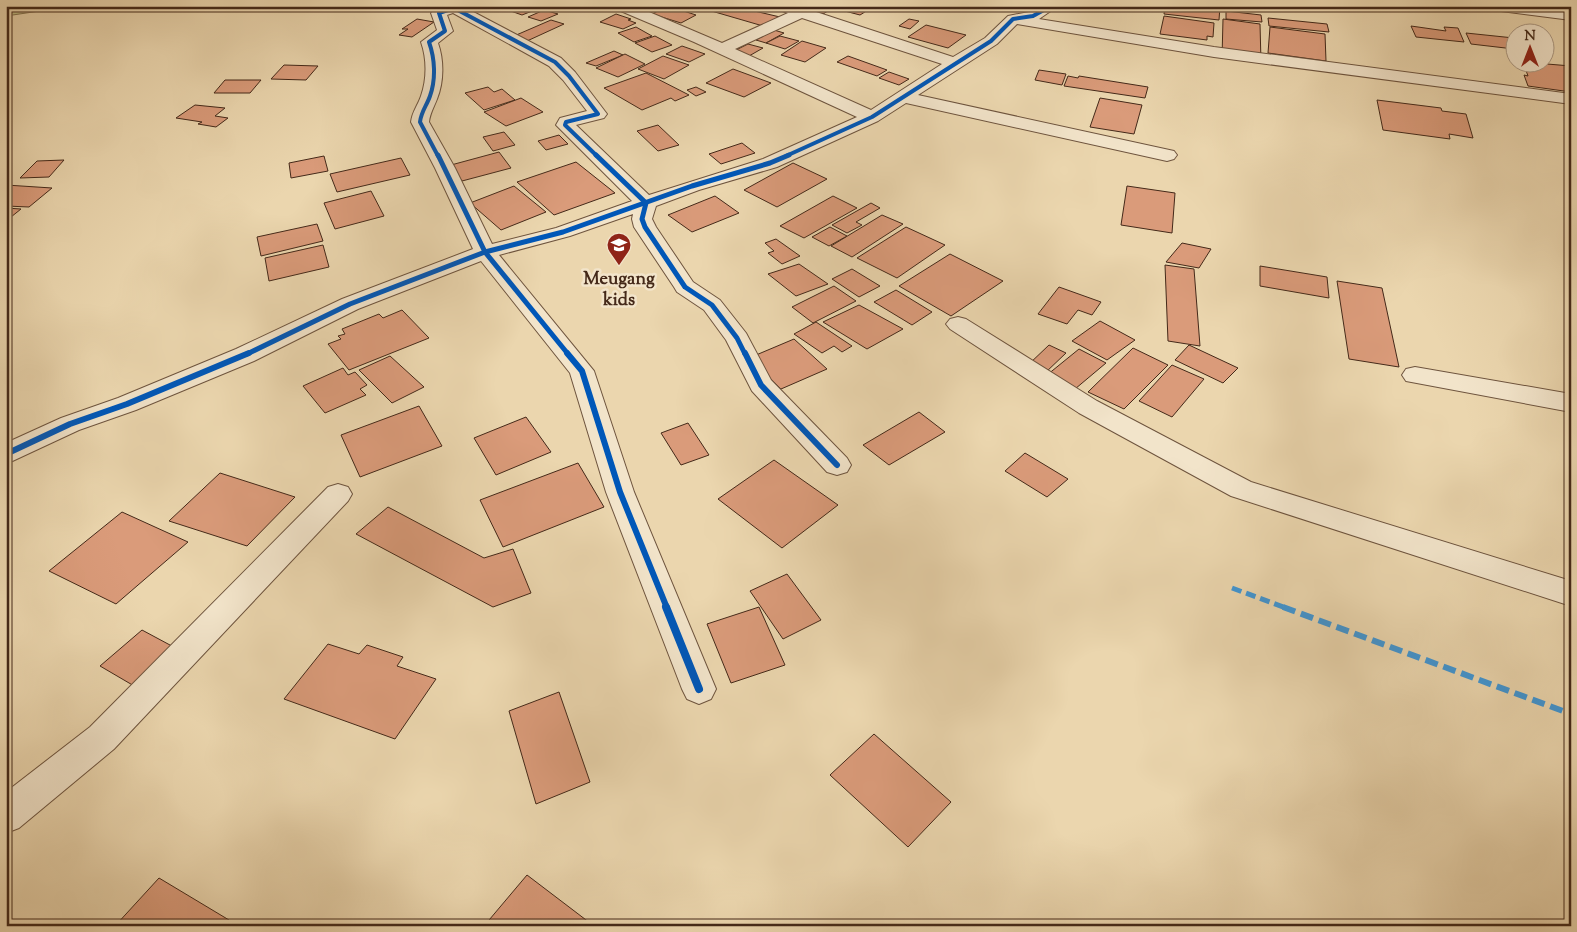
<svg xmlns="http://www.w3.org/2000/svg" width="1577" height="932" font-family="'Sorts Mill Goudy',serif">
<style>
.green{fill:#bfbc85;stroke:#82724f}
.building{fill:#da9b7a;stroke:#442919}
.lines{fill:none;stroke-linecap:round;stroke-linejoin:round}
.minor-casing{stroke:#6e543e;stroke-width:2}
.minor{fill:#f2e4ca;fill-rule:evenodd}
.quiet-far1{stroke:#4096d4;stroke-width:5;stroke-dasharray:10 5;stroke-linecap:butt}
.quiet{stroke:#4096d4;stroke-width:6;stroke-dasharray:13 6;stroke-linecap:butt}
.cycleway-far3-casing{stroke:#f2e4ca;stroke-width:5.5}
.cycleway-far2-casing{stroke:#f2e4ca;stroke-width:8}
.cycleway-far1-casing{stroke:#f2e4ca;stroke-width:9}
.cycleway-casing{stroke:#f2e4ca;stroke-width:11}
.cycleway-far3{stroke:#0057b8;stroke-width:4}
.cycleway-far2{stroke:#0057b8;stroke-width:5}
.cycleway-far1{stroke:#0057b8;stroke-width:6}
.cycleway{stroke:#0057b8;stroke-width:8}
.labels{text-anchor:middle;stroke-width:5;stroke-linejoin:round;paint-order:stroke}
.far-poi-label{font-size:18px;font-weight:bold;fill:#442919;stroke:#f2e4ca}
</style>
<rect width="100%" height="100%" fill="#ebd6ae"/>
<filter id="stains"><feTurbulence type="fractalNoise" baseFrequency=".004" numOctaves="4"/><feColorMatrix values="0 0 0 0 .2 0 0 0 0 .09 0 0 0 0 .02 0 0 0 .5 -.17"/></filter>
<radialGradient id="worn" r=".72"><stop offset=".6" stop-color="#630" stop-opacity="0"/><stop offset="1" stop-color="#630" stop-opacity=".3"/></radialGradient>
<path class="green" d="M 6,6 L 73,6 L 6,16 Z"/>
<g class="building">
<path d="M 518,6 L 536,6 L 540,8 L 522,15 L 508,10 Z"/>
<path d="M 668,6 L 696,15 L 681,23 L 652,14 Z"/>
<path d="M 716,6 L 733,6 L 780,17 L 763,26 L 708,10 Z"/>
<path d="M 815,6 L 836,6 L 823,14 L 808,11 Z"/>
<path d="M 841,6 L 854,6 L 868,10 L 860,15 L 837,9 Z"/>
<path d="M 1165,6 L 1220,6 L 1219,20 L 1164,14 Z"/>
<path d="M 544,10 L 558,14 L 541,21 L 528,17 Z"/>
<path d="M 1226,11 L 1261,15 L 1262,22 L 1226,19 Z"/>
<path d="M 616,14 L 631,19 L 628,20 L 636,23 L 623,29 L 600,22 Z"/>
<path d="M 1164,16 L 1214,23 L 1213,37 L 1207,36 L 1207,40 L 1160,34 Z"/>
<path d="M 1268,18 L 1327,24 L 1329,32 L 1269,26 Z"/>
<path d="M 417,19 L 434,22 L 412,37 L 399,35 L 408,29 L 402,29 Z"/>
<path d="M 909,19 L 919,21 L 910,29 L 899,26 Z"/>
<path d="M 1223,19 L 1260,24 L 1261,62 L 1222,58 Z"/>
<path d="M 551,20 L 564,24 L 527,41 L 514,36 Z"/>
<path d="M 926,25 L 966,35 L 948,48 L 908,37 Z"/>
<path d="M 1411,26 L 1446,31 L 1444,27 L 1458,28 L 1464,42 L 1416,37 Z"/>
<path d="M 636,27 L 652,36 L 634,42 L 618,33 Z"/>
<path d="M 1270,27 L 1325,34 L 1326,61 L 1268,53 Z"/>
<path d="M 774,30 L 784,33 L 766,43 L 756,40 Z"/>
<path d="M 1466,33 L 1514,38 L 1514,49 L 1471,44 Z"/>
<path d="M 655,36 L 672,45 L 652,52 L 635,43 Z"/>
<path d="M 780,36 L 799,41 L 785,49 L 766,43 Z"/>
<path d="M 802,41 L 826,48 L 805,62 L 781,55 Z"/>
<path d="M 748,44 L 763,48 L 749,56 L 734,51 Z"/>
<path d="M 682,46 L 705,54 L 689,62 L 666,54 Z"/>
<path d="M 614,51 L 623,55 L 596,66 L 586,63 Z"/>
<path d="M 625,54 L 645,64 L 618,77 L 596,68 Z"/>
<path d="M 663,56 L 689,65 L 664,79 L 638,69 Z"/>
<path d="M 848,56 L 887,70 L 877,76 L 837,62 Z"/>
<path d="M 1523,62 L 1571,66 L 1571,92 L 1528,86 L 1524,75 L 1528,76 Z"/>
<path d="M 284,65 L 318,66 L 306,80 L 271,79 Z"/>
<path d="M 733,69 L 771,83 L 744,97 L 706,83 Z"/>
<path d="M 1039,70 L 1066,74 L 1062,85 L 1035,80 Z"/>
<path d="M 889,72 L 909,79 L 899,85 L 879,78 Z"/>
<path d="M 646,73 L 689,95 L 675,101 L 671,98 L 642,110 L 604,88 Z"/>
<path d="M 1068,76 L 1078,78 L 1079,76 L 1148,87 L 1145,98 L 1064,86 Z"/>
<path d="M 225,80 L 261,80 L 250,93 L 214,93 Z"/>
<path d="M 488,87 L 494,92 L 502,89 L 515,100 L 484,110 L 465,93 Z"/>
<path d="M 696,87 L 706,92 L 696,96 L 687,90 Z"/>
<path d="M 521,98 L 543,112 L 506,126 L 484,112 Z"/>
<path d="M 1100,98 L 1142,105 L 1134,134 L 1090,127 Z"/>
<path d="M 1377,100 L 1441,108 L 1442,111 L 1466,114 L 1473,138 L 1449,134 L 1450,139 L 1383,130 Z"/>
<path d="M 195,105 L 225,108 L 215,116 L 228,118 L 216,127 L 198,124 L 202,122 L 176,118 Z"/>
<path d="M 658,125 L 679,145 L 658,151 L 637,131 Z"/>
<path d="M 504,132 L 515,145 L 493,151 L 483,137 Z"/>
<path d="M 559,135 L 568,144 L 546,150 L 538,141 Z"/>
<path d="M 742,143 L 755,153 L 721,164 L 709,154 Z"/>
<path d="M 499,152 L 511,168 L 462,181 L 451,165 Z"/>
<path d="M 324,156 L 328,171 L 291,178 L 289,163 Z"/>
<path d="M 401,158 L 410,175 L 337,192 L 330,174 Z"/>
<path d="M 64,160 L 49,177 L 20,178 L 37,161 Z"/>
<path d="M 576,162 L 615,193 L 554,215 L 517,182 Z"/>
<path d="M 793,163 L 827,179 L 777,207 L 744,190 Z"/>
<path d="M 6,185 L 52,188 L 29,207 L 6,206 Z"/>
<path d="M 514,186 L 546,212 L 501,230 L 470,203 Z"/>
<path d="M 1127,186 L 1175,193 L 1172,233 L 1121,225 Z"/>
<path d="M 371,191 L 384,216 L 335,229 L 324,203 Z"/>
<path d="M 715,196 L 739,213 L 692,232 L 668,215 Z"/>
<path d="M 833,196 L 857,208 L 804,238 L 780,226 Z"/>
<path d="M 871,203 L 880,208 L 856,222 L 862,225 L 847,233 L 832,225 Z"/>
<path d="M 6,208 L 21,209 L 6,221 Z"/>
<path d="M 882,215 L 903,224 L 852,257 L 831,246 Z"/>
<path d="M 317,224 L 323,241 L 261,256 L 257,237 Z"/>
<path d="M 830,227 L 847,236 L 829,246 L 812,237 Z"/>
<path d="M 906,227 L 945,245 L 897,278 L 857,258 Z"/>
<path d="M 776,239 L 800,256 L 782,264 L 768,253 L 774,251 L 765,243 Z"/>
<path d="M 1182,243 L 1211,249 L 1199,268 L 1166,262 Z"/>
<path d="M 323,245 L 329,267 L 269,281 L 265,258 Z"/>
<path d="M 950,254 L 1003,281 L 951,316 L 899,286 Z"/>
<path d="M 799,264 L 828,284 L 796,296 L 768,274 Z"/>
<path d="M 1165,265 L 1194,269 L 1200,346 L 1168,341 Z"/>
<path d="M 1260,266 L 1327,277 L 1329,298 L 1260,286 Z"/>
<path d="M 852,269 L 880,286 L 859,297 L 832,279 Z"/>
<path d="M 1337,281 L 1382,288 L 1399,367 L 1349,359 Z"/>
<path d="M 834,286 L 856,301 L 813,323 L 792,307 Z"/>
<path d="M 1059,287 L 1101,302 L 1092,315 L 1078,310 L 1067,324 L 1038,314 Z"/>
<path d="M 896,290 L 932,312 L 912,325 L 874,302 Z"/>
<path d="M 859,305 L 903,329 L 867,349 L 823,322 Z"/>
<path d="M 402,310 L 429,338 L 349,370 L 328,344 L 341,339 L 338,336 L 345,334 L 342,329 L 379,314 L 383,318 Z"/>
<path d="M 1100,321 L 1135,340 L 1107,360 L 1072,341 Z"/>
<path d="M 816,322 L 852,346 L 842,352 L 834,346 L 822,353 L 794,334 Z"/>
<path d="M 794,339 L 827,369 L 781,389 L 749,358 Z"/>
<path d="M 1049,345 L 1066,353 L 1045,373 L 1028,365 Z"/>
<path d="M 1189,345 L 1238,368 L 1223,383 L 1175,360 Z"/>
<path d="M 1133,348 L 1168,365 L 1124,409 L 1088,392 Z"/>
<path d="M 1079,349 L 1106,363 L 1075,389 L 1047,375 Z"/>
<path d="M 390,356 L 424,387 L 392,403 L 359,370 Z"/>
<path d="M 1172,365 L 1204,379 L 1172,417 L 1139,401 Z"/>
<path d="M 343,368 L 348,375 L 355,372 L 367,385 L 360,389 L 366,395 L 325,413 L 303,386 Z"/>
<path d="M 419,406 L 442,446 L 360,477 L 341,435 Z"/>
<path d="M 919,412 L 945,432 L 889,465 L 863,445 Z"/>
<path d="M 526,417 L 551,452 L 496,475 L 474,438 Z"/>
<path d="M 688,423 L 709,455 L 681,465 L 661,433 Z"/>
<path d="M 1025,453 L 1068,479 L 1047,497 L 1005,471 Z"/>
<path d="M 774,460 L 838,505 L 782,548 L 718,499 Z"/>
<path d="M 578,463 L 604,507 L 503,547 L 480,500 Z"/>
<path d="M 220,473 L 295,497 L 247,546 L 169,521 Z"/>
<path d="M 388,507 L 484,558 L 513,549 L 531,593 L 493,607 L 356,534 Z"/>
<path d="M 122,512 L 188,542 L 116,604 L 49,571 Z"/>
<path d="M 787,574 L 821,620 L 783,639 L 750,591 Z"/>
<path d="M 759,607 L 785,665 L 731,683 L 707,624 Z"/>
<path d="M 142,630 L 183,652 L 141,690 L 100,666 Z"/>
<path d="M 328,644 L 359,654 L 367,645 L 403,657 L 397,666 L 436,679 L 395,739 L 284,699 Z"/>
<path d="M 559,692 L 590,782 L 536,804 L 509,711 Z"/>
<path d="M 874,734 L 951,802 L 908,847 L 830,775 Z"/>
<path d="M 527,875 L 594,926 L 484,926 Z"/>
<path d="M 159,878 L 229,920 L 224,926 L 115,926 Z"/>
</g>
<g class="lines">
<defs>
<g id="minor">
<path d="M 444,6 L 462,6 L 561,58 L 575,72 L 607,114 L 604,118 L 576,125 L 649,195 L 763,159 L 857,117 L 694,42 L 616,9 L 614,6 L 635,6 L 722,43 L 788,13 L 777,9 L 775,6 L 798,6 L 953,57 L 985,38 L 1008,16 L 1029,12 L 1039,6 L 1058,6 L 1039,19 L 1214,47 L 1571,94 L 1571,104 L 1214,57 L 1017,24 L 997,44 L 918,95 L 1174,151 L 1177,155 L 1174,159 L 1167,161 L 906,103 L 878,121 L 777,167 L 699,190 L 656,206 L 652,219 L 656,227 L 693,282 L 720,300 L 746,333 L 771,380 L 847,458 L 851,465 L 847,472 L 837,475 L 827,472 L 752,391 L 726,340 L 704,310 L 677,292 L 674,287 L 634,227 L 632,219 L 633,214 L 570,236 L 499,255 L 594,371 L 634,492 L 716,689 L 711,699 L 699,704 L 687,699 L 682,689 L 606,492 L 570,373 L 481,261 L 358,309 L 254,361 L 136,410 L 79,430 L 6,464 L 6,443 L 61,418 L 118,398 L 236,349 L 342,299 L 473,249 L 435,168 L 411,122 C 412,112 418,105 421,96 C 427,79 427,59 421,42 L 437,30 L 431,13 L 434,10 ZM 453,13 L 549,66 L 563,80 L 587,111 L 560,118 L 556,125 L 632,201 L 556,228 L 492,244 L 455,168 L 429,122 C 430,113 434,107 437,99 C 444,82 444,60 438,43 L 453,31 L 447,15 ZM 802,18 L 942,64 L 871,110 L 735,49 Z"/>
<path d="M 1494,6 L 1539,6 L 1571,10 L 1571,20 L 1501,11 L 1496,9 Z"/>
<path d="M 958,317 L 966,319 L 1097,401 L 1251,482 L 1571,581 L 1571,606 L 1231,496 L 1079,413 L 950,329 L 946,324 L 950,319 Z"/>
<path d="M 1415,367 L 1571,394 L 1571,412 L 1406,381 L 1402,375 L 1406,369 Z"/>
<path d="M 338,484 L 348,487 L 352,494 L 348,501 L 114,749 L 19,828 L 6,833 L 6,792 L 90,727 L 328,487 Z"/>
</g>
</defs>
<use href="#minor" class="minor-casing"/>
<use href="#minor" class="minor"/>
<path class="quiet-far1" d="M 1232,588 L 1286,608"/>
<path class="quiet" d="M 1283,607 L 1571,714"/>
<defs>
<g id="cycleway-far3">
<path d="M 438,156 L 420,122 C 421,112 427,105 430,96 C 436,79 435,59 429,42 L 445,31 L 439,13 L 454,8 L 555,62 L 569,76 L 598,114 L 566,122 L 565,125 L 597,156"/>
<path d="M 786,156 L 872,117 L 991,41 L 1013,19 L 1033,16 L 1051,6"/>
</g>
<g id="cycleway-far2">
<path d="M 438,155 L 485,252 L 568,354"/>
<path d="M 596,155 L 646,203 L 642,219 L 645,227 L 685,287 L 712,305 L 737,338 L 745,354"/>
<path d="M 247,354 L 350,304 L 485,252 L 563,232 L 692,186 L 770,163 L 789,155"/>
</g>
<g id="cycleway-far1">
<path d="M 567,353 L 582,371 L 620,492 L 667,608"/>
<path d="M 745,353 L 761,385 L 837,465"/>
<path d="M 6,454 L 70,424 L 127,404 L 249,353"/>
</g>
<path id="cycleway" d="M 666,607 L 699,689"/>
</defs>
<use href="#cycleway-far3" class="cycleway-far3-casing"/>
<use href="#cycleway-far2" class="cycleway-far2-casing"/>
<use href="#cycleway-far1" class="cycleway-far1-casing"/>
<use href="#cycleway" class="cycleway-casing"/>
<use href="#cycleway-far3" class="cycleway-far3"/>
<use href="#cycleway-far2" class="cycleway-far2"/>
<use href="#cycleway-far1" class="cycleway-far1"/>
<use href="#cycleway" class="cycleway"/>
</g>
<defs>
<symbol id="school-pin" viewBox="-11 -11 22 30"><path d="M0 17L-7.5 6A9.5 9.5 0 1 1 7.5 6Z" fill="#8f2418" stroke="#f2e4ca"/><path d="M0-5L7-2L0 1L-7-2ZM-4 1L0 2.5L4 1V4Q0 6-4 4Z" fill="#fff"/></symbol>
</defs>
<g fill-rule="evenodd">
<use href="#school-pin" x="605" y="231" width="28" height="38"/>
</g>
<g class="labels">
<g class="far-poi-label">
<text x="619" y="284">Meugang<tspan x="619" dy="21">kids</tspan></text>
</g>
</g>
<rect width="1577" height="932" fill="none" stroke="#ebd6ae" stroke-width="25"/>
<rect x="8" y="8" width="1562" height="917" fill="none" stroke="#442919" stroke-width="2.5"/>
<rect x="12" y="12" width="1552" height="907" fill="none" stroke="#442919"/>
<g transform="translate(1530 48)"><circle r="24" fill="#f2e4ca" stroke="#ac9983"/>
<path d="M0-4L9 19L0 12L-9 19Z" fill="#8f2418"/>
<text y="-8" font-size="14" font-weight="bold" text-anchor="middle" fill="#442919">N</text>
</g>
<rect width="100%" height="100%" filter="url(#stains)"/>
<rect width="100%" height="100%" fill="url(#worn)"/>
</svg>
